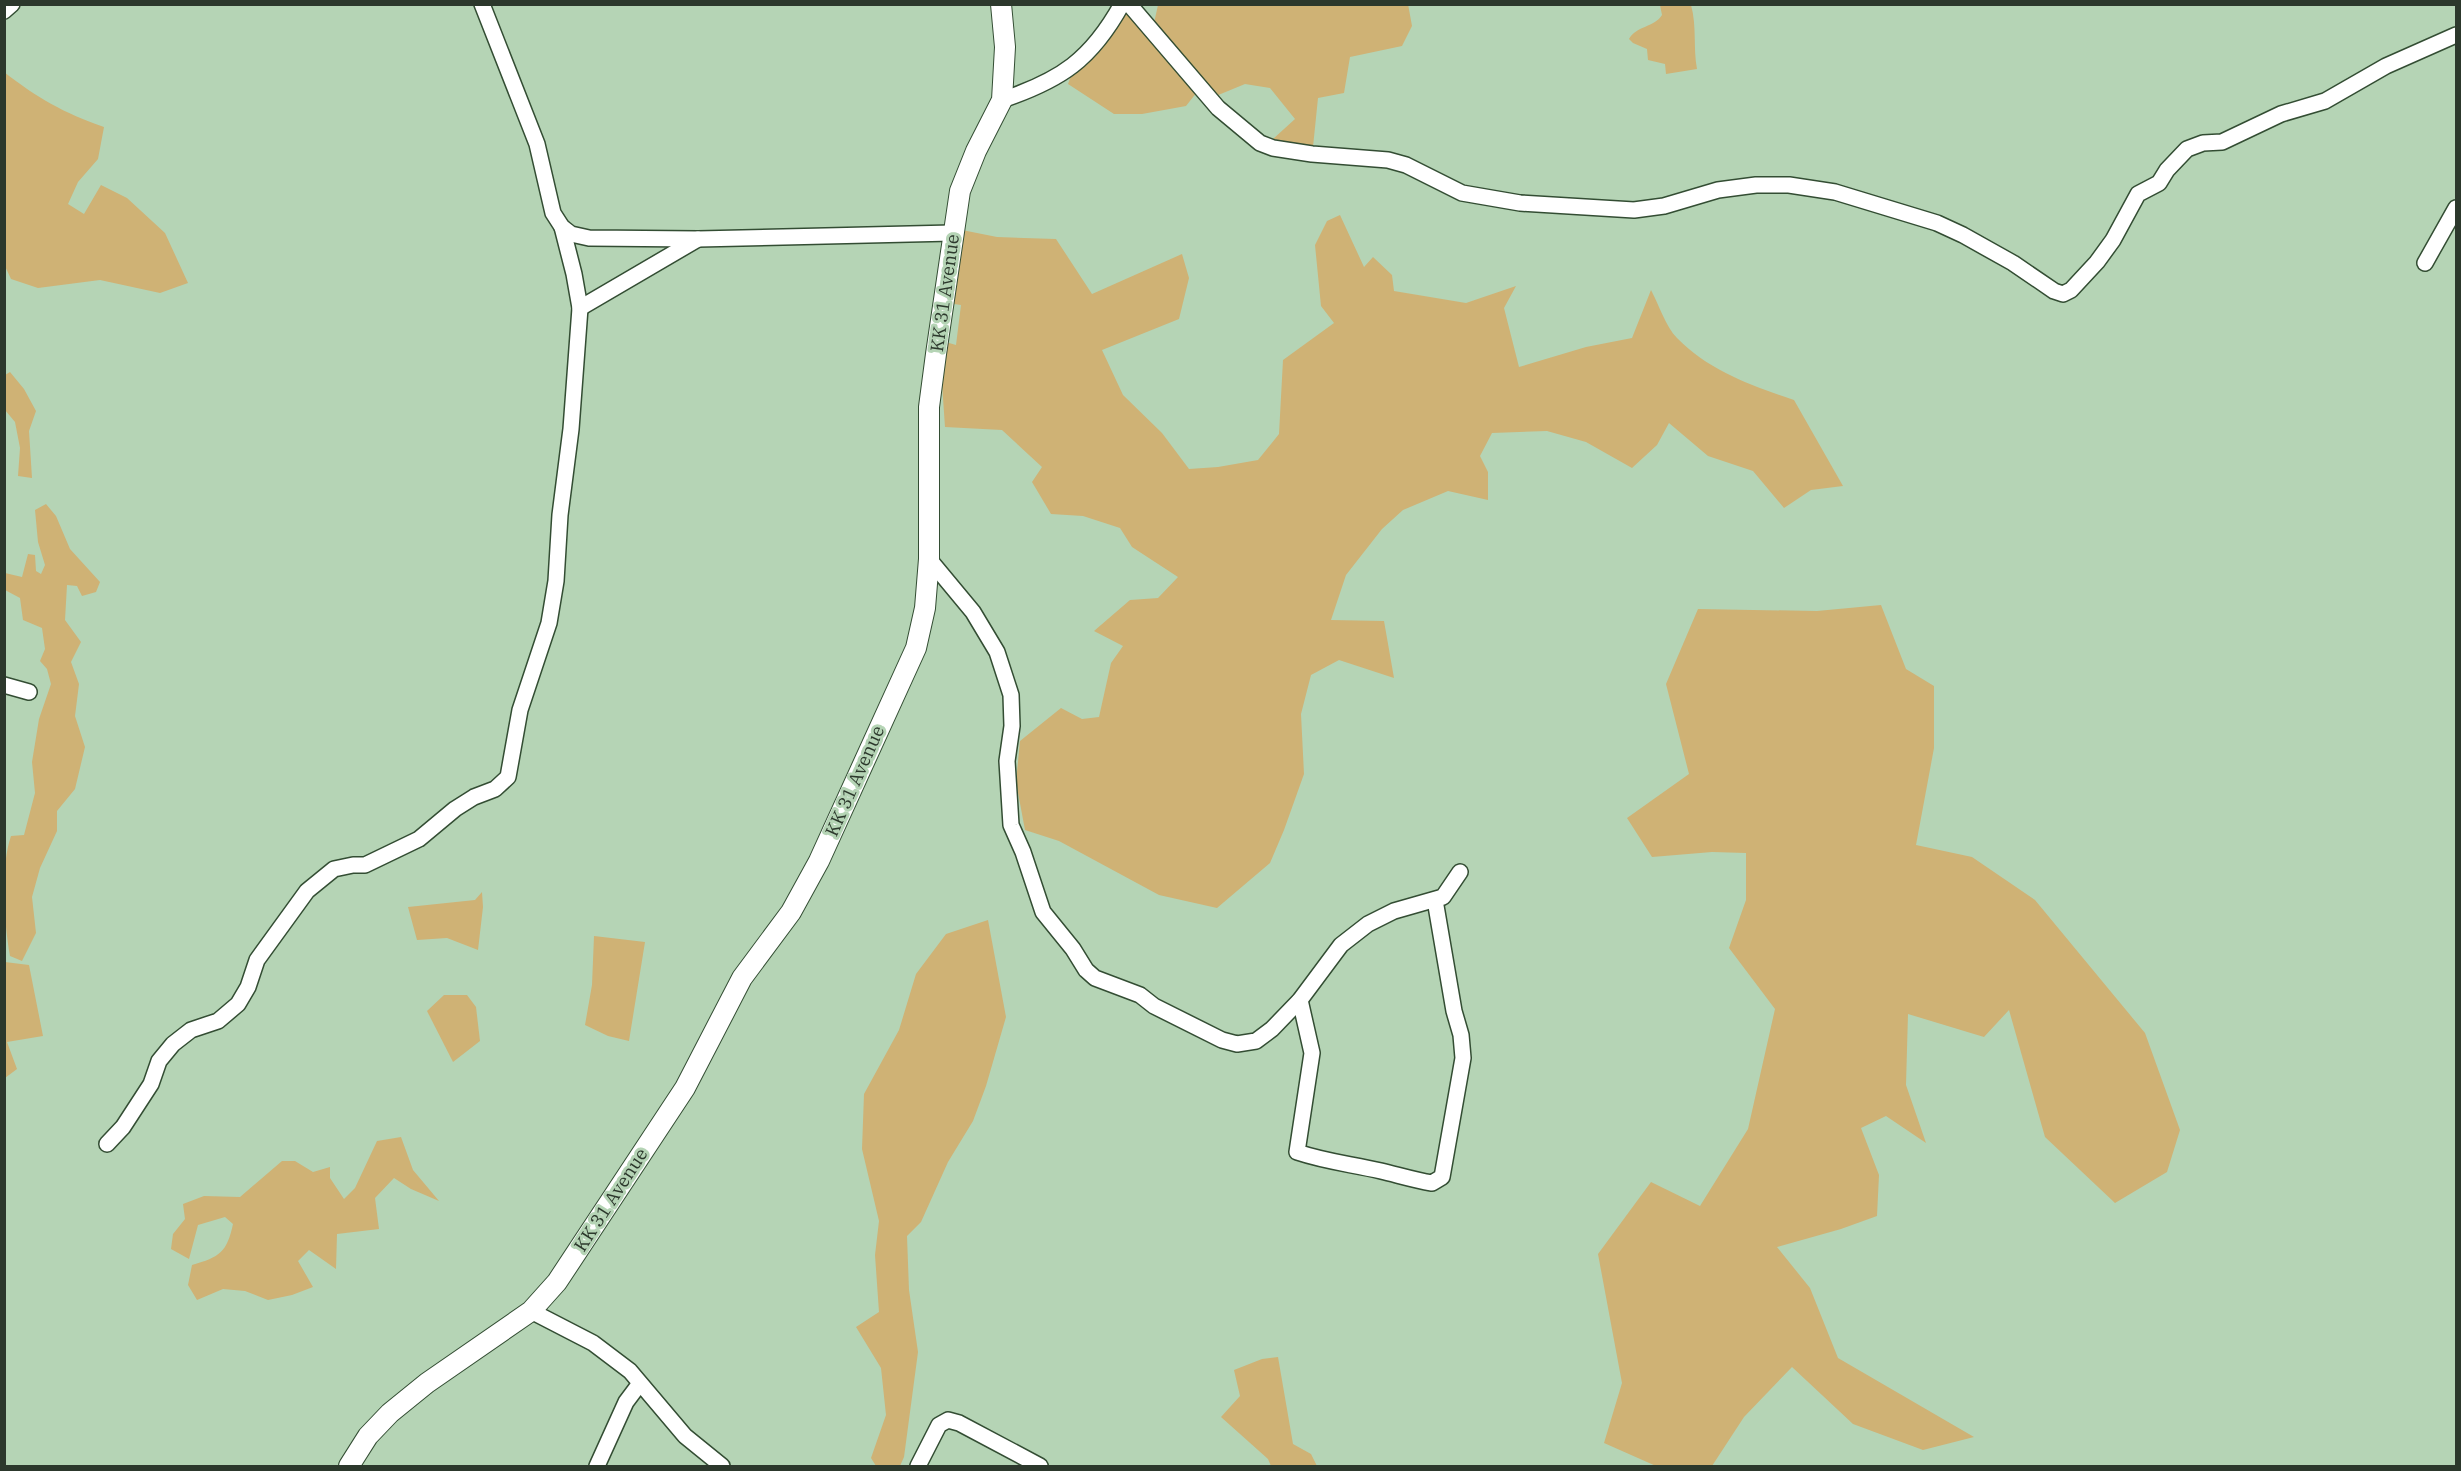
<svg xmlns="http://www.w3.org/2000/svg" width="2461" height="1471" font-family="'IBM Plex Serif',serif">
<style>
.green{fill:#cfb275}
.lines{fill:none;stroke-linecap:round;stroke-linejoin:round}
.minor-casing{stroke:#334d33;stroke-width:18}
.major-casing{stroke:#334d33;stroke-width:22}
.minor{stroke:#fff;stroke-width:15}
.major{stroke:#fff;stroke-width:20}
.labels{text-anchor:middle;stroke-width:6;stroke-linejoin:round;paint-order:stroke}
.street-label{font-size:18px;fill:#2c382c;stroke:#b5d4b5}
</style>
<rect width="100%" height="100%" fill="#b5d4b5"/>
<g class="green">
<path d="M 1408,4 L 1412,26 L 1402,46 L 1350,57 L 1344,93 L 1318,98 L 1313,147 L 1273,139 L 1295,119 L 1270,88 L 1245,84 L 1211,98 L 1154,23 L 1158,5 Z"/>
<path d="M 1660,5 L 1691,5 C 1697,26 1693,48 1697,69 L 1666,74 L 1665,64 L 1648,60 L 1647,49 L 1633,43 L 1629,39 C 1636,26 1655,27 1662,15 Z"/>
<path d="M 1128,8 L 1197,92 L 1186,106 L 1142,114 L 1114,114 L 1068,84 L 1071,76 L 1102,49 L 1102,41 Z"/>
<path d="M 4,72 C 39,99 62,112 104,127 L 98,159 L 78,182 L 68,204 L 84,214 L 101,185 L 127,198 L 165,233 L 188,283 L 160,293 L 100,280 L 38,288 L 11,279 L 4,264 Z"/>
<path d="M 1340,215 L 1364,267 L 1373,257 L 1392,275 L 1394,291 L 1466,303 L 1516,286 L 1504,308 L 1519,367 L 1586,347 L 1632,338 L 1651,290 C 1659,305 1666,327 1677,338 C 1709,371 1753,386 1794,400 L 1843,486 L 1811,490 L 1784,508 L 1753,471 L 1708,456 L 1669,423 L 1657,445 L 1632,468 L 1586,442 L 1547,431 L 1492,433 L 1480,456 L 1488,472 L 1488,500 L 1448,491 L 1403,510 L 1382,529 L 1346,575 L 1331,620 L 1384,621 L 1394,678 L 1339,660 L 1311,675 L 1301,714 L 1304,774 L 1284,830 L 1270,863 L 1217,908 L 1159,895 L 1059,841 L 1025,830 L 1016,782 L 1020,741 L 1061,708 L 1082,719 L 1099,717 L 1111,663 L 1123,646 L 1094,631 L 1130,600 L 1158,598 L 1178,577 L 1132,547 L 1120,528 L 1083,516 L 1051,514 L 1032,482 L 1042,467 L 1002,430 L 945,427 L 939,340 L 956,345 L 961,305 L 954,304 L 962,230 L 997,237 L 1056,239 L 1092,294 L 1182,254 L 1189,278 L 1179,319 L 1102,350 L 1123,395 L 1162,433 L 1189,469 L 1218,467 L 1258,460 L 1279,434 L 1283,360 L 1334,323 L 1321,306 L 1315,245 L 1327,221 Z"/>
<path d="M 10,372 L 24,389 L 36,411 L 29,431 L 32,478 L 18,476 L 20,448 L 15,422 L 5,410 L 5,375 Z"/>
<path d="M 46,504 L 56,516 L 70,549 L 100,582 L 96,592 L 82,596 L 77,586 L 67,585 L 65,620 L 81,642 L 71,662 L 79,684 L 75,716 L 85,747 L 75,789 L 57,811 L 57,831 L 40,868 L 32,897 L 36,933 L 22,961 L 10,956 C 4,922 0,868 11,836 L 24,835 L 35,793 L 32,762 L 39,719 L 51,684 L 47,669 L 40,661 L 45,649 L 42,628 L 23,620 L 20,598 L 5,590 L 5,573 L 22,577 L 28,554 L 35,555 L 36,571 L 41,574 L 45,565 L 38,542 L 35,510 Z"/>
<path d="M 1881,605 L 1906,669 L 1934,686 L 1934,748 L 1916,845 L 1972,857 L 2035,900 L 2145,1033 L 2180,1130 L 2167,1172 L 2115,1203 L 2045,1137 L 2009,1010 L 1984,1037 L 1908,1014 L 1906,1085 L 1926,1143 L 1886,1116 L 1861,1128 L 1879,1175 L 1877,1216 L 1841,1229 L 1777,1247 L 1810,1288 L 1838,1358 L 1974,1437 L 1923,1450 L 1853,1424 L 1792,1367 L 1744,1417 L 1712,1466 L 1656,1466 L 1604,1443 L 1622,1383 L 1598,1254 L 1651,1182 L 1700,1206 L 1748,1129 L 1775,1009 L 1729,948 L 1746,900 L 1746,853 L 1712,852 L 1652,857 L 1627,818 L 1689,774 L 1666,684 L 1698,609 L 1817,611 Z"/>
<path d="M 482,892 L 483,907 L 478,950 L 447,938 L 417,940 L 408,907 L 475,900 Z"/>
<path d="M 988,920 L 1006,1017 L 986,1086 L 973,1121 L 948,1162 L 921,1222 L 907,1236 L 909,1290 L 918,1352 L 904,1457 L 900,1466 L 876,1466 L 871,1458 L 886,1415 L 881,1368 L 856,1327 L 879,1312 L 875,1255 L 879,1221 L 862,1149 L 864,1094 L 899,1030 L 916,974 L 946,934 Z"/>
<path d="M 594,936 L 645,942 L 629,1041 L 608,1036 L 585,1025 L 592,985 Z"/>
<path d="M 5,962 L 29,965 L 43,1036 L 7,1042 L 17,1069 L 5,1078 Z"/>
<path d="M 444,995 L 467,995 L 476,1007 L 480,1041 L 453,1062 L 427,1011 Z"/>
<path d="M 401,1137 L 413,1170 L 439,1201 L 411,1189 L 394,1178 L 375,1198 L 379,1229 L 337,1234 L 336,1269 L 309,1250 L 298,1261 L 313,1287 L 292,1295 L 268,1300 L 245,1291 L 223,1289 L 197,1300 L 188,1285 L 192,1265 C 220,1257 227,1252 233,1224 L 225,1217 L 198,1225 L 189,1259 L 171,1249 L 173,1234 L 185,1219 L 183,1204 L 204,1196 L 240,1197 L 282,1161 L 295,1161 L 313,1172 L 330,1167 L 330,1178 L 344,1199 L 355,1188 L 377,1141 Z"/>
<path d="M 1278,1357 L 1293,1444 L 1311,1454 L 1317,1466 L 1271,1466 L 1268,1459 L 1221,1417 L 1240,1396 L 1234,1370 L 1262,1359 Z"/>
</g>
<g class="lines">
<defs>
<g id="minor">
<path d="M 482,4 L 537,144 L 553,213 L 562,227 L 571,234 L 589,238 L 698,239 L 952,233"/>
<path d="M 1129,4 L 1218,108 L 1260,143 L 1273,148 L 1312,154 L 1388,160 L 1406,165 L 1462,193 L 1520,203 L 1634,210 L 1664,206 L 1718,190 L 1756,185 L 1789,185 L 1835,192 L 1937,223 L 1963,235 L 2013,263 L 2054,291 L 2063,294 L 2071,290 L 2097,262 L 2113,240 L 2138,194 L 2159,183 L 2167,170 L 2187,149 L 2203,143 L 2222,142 L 2281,114 L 2325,101 L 2386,66 L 2456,35"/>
<path d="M 4,11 L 12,4"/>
<path d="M 1002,100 C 1061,80 1091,60 1122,4"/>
<path d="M 2425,263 L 2456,208"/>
<path d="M 580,308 L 698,239"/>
<path d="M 929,559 L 973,612 L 997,652 L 1011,695 L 1012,726 L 1007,761 L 1011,825 L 1023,852 L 1043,912 L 1073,949 L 1086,970 L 1095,978 L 1140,995 L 1154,1006 L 1222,1040 L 1237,1044 L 1256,1041 L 1272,1029 L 1300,1000 L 1341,945 L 1368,924 L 1394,911 L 1443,897 L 1460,872"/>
<path d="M 4,685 L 29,692"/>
<path d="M 1300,1000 L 1312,1053 L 1297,1152 C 1327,1162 1351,1164 1381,1171 C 1398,1175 1414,1180 1432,1183 L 1442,1177 L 1463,1058 L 1461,1035 L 1454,1011 L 1435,900"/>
<path d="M 107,1144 L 123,1127 L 151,1084 L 159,1061 L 173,1044 L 191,1030 L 218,1021 L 238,1004 L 248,987 L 257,960 L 307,891 L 334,869 L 353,865 L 365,865 L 419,839 L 455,809 L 474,797 L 495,789 L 508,777 L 520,710 L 549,623 L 556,581 L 560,515 L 571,429 L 580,308 L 574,274 L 562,227"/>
<path d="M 531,1311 L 593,1343 L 630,1371 L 685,1436 L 722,1466"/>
<path d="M 597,1466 L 626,1402 L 638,1386"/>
<path d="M 918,1466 L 939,1425 L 948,1420 L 959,1423 L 1040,1466"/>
</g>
<path id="major" d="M 349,1466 L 368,1436 L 390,1413 L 427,1383 L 531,1311 L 557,1282 L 685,1088 L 742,978 L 791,912 L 819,861 L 916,648 L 925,608 L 929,559 L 929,407 L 936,354 L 960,191 L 976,151 L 1002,100 L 1005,47 L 1001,4"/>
</defs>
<use href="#minor" class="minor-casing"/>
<use href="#major" class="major-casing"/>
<use href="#minor" class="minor"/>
<use href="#major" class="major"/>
</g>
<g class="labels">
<g class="street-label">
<text transform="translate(945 293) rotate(-82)" y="6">KK 31 Avenue</text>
<text transform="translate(855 781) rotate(-66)" y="6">KK 31 Avenue</text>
<text transform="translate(611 1200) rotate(-57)" y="6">KK 31 Avenue</text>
</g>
</g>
<rect width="2461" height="1471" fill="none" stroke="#2c382c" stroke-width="12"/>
</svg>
